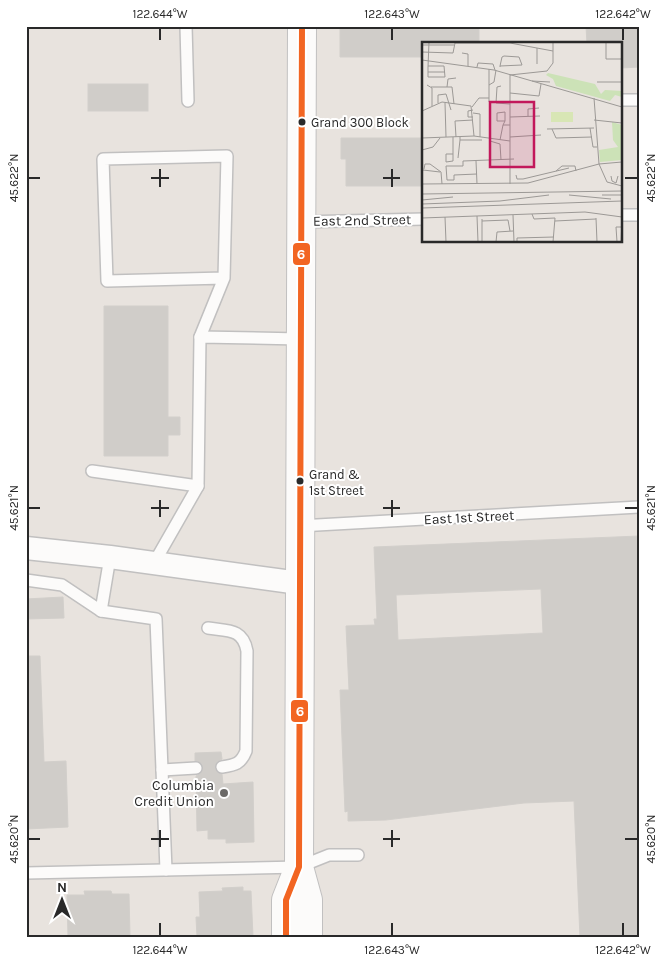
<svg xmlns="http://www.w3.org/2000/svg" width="665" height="963" font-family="Karla,sans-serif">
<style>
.building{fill:#d0cdc9;stroke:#d2cfcb;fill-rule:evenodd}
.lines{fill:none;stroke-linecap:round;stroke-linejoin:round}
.lane-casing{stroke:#c1c0c0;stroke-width:14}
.street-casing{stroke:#c1c0c0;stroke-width:25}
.secondary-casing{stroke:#c1c0c0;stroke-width:30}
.lane{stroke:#fcfbfa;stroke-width:11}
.street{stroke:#fcfbfa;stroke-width:22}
.secondary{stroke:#fcfbfa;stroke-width:28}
.bus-1-casing{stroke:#fff;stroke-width:10}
.bus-1{stroke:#f26522;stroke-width:6}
.ticks{fill:none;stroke:#292929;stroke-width:2}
.bus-dot{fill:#292929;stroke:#fff;stroke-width:2}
.poi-dot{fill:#6c6a68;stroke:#fff;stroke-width:2}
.labels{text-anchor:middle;stroke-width:4;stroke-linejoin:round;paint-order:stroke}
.bus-label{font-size:13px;fill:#292929;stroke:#fff;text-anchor:start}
.street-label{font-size:14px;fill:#292929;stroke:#fff}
.poi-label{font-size:14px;fill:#292929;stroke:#fff;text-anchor:end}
.inset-road{fill:none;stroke:#9c9996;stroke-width:1}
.view{fill:#c2185b;fill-opacity:0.15;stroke:#c2185b;stroke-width:2.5}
.inset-edge{fill:none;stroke:#292929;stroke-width:2.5}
.line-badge{stroke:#fff;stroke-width:2}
.badge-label{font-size:14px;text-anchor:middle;font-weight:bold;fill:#fff}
.neatline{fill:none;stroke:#292929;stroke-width:2}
.ticks-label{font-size:12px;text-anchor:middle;fill:#292929}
</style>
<rect width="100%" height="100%" fill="#e8e3de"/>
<g class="building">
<path d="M 340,26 L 479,26 L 479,44 L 424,44 L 424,57 L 340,57 Z"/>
<path d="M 586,26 L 639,26 L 639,67 L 621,68 L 621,44 L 587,44 Z"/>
<rect x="88" y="84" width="60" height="27"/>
<path d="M 341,138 L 424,138 L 424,186 L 346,186 L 346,159 L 341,159 Z"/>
<path d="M 104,306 L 168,306 L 168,417 L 180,417 L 180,435 L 168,435 L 168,456 L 104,456 Z"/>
<path d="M 639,536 L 639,937 L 580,937 L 574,801 L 524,803 L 386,820 L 348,821 L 348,811 L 345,812 L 340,690 L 349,690 L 346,626 L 375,625 L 374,619 L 377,619 L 374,547 ZM 541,589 L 543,633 L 398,640 L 396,595 Z"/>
<path d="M 63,597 L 64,618 L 26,619 L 26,599 Z"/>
<path d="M 26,656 L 40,656 L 44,762 L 66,761 L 68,827 L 26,829 Z"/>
<path d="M 221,752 L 222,759 L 217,762 L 215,768 L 217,772 L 222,774 L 223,784 L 253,782 L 254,842 L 226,843 L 226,839 L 208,839 L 208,830 L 197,831 L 196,776 L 200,774 L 203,768 L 202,764 L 195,761 L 195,753 Z"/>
<path d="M 243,887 L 243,891 L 251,891 L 253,937 L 197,937 L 196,917 L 200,917 L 199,892 L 223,891 L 222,888 Z"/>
<path d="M 84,891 L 111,891 L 112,894 L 129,894 L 130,937 L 68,937 L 67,895 L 85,895 Z"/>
</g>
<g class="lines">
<defs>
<g id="lane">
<path d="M 186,26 L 188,101"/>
<path d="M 621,100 L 639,100"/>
<path d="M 621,215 L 639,215"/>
<path d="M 301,222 L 424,219"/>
<path d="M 200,337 L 224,278 L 227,156 L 103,159 L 107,281 L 224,278"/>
<path d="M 92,471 L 198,486"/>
<path d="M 299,526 L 639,507"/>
<path d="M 154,563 L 198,486 L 200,337 L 300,339"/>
<path d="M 26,580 L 62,585 L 101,611 L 156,619 L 166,870"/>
<path d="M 101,611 L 110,557"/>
<path d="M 208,628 C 227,631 243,628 247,651 L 246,751 C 241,764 235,765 222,767"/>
<path d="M 162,770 L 196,768"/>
<path d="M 26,873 L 299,867 L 329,855 L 358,855"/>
</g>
<path id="street" d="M 26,548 L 110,557 L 299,583"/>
<g id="secondary">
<path d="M 302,26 L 299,867 L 308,900 L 308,937"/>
<path d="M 286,937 L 286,900 L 299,867"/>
</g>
</defs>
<use href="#lane" class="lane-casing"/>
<use href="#street" class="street-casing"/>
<use href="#secondary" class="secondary-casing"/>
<use href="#lane" class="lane"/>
<use href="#street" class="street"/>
<use href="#secondary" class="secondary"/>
<defs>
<path id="bus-1" d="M 286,937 L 286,900 L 299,867 L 302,26"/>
</defs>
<use href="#bus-1" class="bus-1-casing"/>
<use href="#bus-1" class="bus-1"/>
</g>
<path class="ticks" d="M 160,28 L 160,40M 392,28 L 392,40M 623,28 L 623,40M 160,169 L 160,187M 392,169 L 392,187M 28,178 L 40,178M 151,178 L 169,178M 383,178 L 400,178M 625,178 L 638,178M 160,500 L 160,517M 392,500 L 392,517M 28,508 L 40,508M 151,508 L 169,508M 383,508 L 400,508M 625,508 L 638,508M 160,830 L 160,847M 392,830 L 392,847M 28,839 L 40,839M 151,839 L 169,839M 383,839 L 400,839M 625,839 L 638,839M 160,923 L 160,936M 392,923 L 392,936M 623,923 L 623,936"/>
<g class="bus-dot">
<circle cx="302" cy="122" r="4.5"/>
<circle cx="300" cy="481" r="4.5"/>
</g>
<circle class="poi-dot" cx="224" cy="793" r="5"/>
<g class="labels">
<g class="bus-label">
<text x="311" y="127">Grand 300 Block</text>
<text x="309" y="479">Grand &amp;<tspan x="309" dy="16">1st Street</tspan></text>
</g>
<g class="street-label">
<text transform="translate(362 220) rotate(-1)" y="5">East 2nd Street</text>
<text transform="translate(469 517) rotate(-3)" y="5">East 1st Street</text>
</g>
<g class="poi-label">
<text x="214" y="790">Columbia<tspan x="214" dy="16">Credit Union</tspan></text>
</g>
</g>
<g transform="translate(422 42)">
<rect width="200" height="200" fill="#e8e3de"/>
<path d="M 126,31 L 173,42 L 179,52 L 183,48 L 200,49 L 200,55 L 193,53 L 188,59 L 134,44 L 131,37 L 124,33 ZM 190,80 L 200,83 L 200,118 L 178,120 L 177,108 L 196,105 L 191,98 Z" fill="#cce2b7"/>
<path d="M 129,70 L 151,70 L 151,80 L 129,80 Z" fill="#d8e6b5"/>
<path class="inset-road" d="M 184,0 L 184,17 L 200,17M 200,0 L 200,40M 33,1 L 88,1 L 131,9M 0,3 L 32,3M 115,6 L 115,22M 0,10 L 31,11 L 33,1M 40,11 L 46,12 L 46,24M 0,18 L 72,28 L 200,65M 6,24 L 22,24 L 23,35 L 6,35 L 6,25 L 7,0M 55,25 L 56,21 L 71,22 L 73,28M 78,25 L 78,24 L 80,15 L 82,14 L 97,15 L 100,23 L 78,24M 6,30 L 23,30M 110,39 L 128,40M 175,40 L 200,40M 5,43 L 10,46 L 10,64M 67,43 L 72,40 L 74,28M 79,44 L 75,45 L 74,61 L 88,62M 9,45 L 30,45 L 32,62M 25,45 L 26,37 L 34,36M 88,51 L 117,54 L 119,42M 172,56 L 177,122 L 200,120M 67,60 L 67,27M 16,61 L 16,53 L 24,52 L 29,68M 23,61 L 24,95M 50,65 L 57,56 L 67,56M 51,68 L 46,69 L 46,75 L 51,75M 0,69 L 20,60 L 49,64 L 52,94M 51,71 L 58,72 L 58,95M 106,74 L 106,67 L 117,66M 88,75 L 118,74M 172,78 L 200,81M 81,83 L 83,79 L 83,70 L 75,71 L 75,79 L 83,79M 168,86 L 171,105 L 175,105M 125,87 L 172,86M 130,87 L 134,96 L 170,95M 34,95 L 33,79 L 51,78M 38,95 L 38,98 L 60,98M 88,95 L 119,93M 0,96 L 52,94 L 88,99M 78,98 L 81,83 L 88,83M 68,99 L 78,102 L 79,118M 0,108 L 11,105 L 18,96M 31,112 L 24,112 L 24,120 L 31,119 L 31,95M 36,116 L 38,98M 54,119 L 55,142M 177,122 L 185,140 L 200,144M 2,127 L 3,122 L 8,122 L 19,130 L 20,142M 1,128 L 18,130M 134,129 L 140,124 L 153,124 L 154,129M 55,132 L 32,133 L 32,138 L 25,138 L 24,124 L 41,124 L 41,119 L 92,117M 94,133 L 95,137 L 101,137 L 147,126M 189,134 L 190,139 L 194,141 L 196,134M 0,142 L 106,141 L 177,122M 88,142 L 88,33 L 125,29 L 131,21 L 131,0M 0,152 L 200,149M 147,153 L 189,157M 180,153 L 200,153M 0,158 L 31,155M 0,162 L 78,159 L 127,153M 0,166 L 200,159M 110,172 L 112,177 L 133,176M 91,173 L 92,200M 55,174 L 56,200M 23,175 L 24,200M 0,176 L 163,170 L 200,175M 174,176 L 175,200M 60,177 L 60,200M 60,179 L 86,178 L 88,189M 133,179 L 174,177M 74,200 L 75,190 L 91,189M 95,200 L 95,196 L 132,195M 131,200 L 133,176M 195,200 L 194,185 L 199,185M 199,200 L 200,179"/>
<path class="view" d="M 68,60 L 112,60 L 112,125 L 68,125 Z"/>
<rect width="200" height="200" class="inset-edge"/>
</g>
<g class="line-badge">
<rect x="292" y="242" width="19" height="24" rx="5" fill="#f26522"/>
<rect x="290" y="699" width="19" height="24" rx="5" fill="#f26522"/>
</g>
<g class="badge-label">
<text x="301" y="259">6</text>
<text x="300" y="716">6</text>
</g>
<rect width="665" height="963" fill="none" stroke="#ffffff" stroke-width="55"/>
<g transform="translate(62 900)" stroke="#ffffff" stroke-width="4" paint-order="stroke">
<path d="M0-4L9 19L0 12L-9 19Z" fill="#292929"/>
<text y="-8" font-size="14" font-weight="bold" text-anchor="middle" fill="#292929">N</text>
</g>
<rect x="28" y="28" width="610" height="908" class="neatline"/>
<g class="ticks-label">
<text x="160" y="18">122.644°W</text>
<text x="392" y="18">122.643°W</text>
<text x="623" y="18">122.642°W</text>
<text transform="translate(14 178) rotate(-90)" y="4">45.622°N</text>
<text transform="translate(651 178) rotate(-90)" y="4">45.622°N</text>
<text transform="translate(14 508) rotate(-90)" y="4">45.621°N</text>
<text transform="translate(651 508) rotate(-90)" y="4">45.621°N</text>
<text transform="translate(14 839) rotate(-90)" y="4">45.620°N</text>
<text transform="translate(651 839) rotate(-90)" y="4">45.620°N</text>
<text x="160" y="954">122.644°W</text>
<text x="392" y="954">122.643°W</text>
<text x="623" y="954">122.642°W</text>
</g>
</svg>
